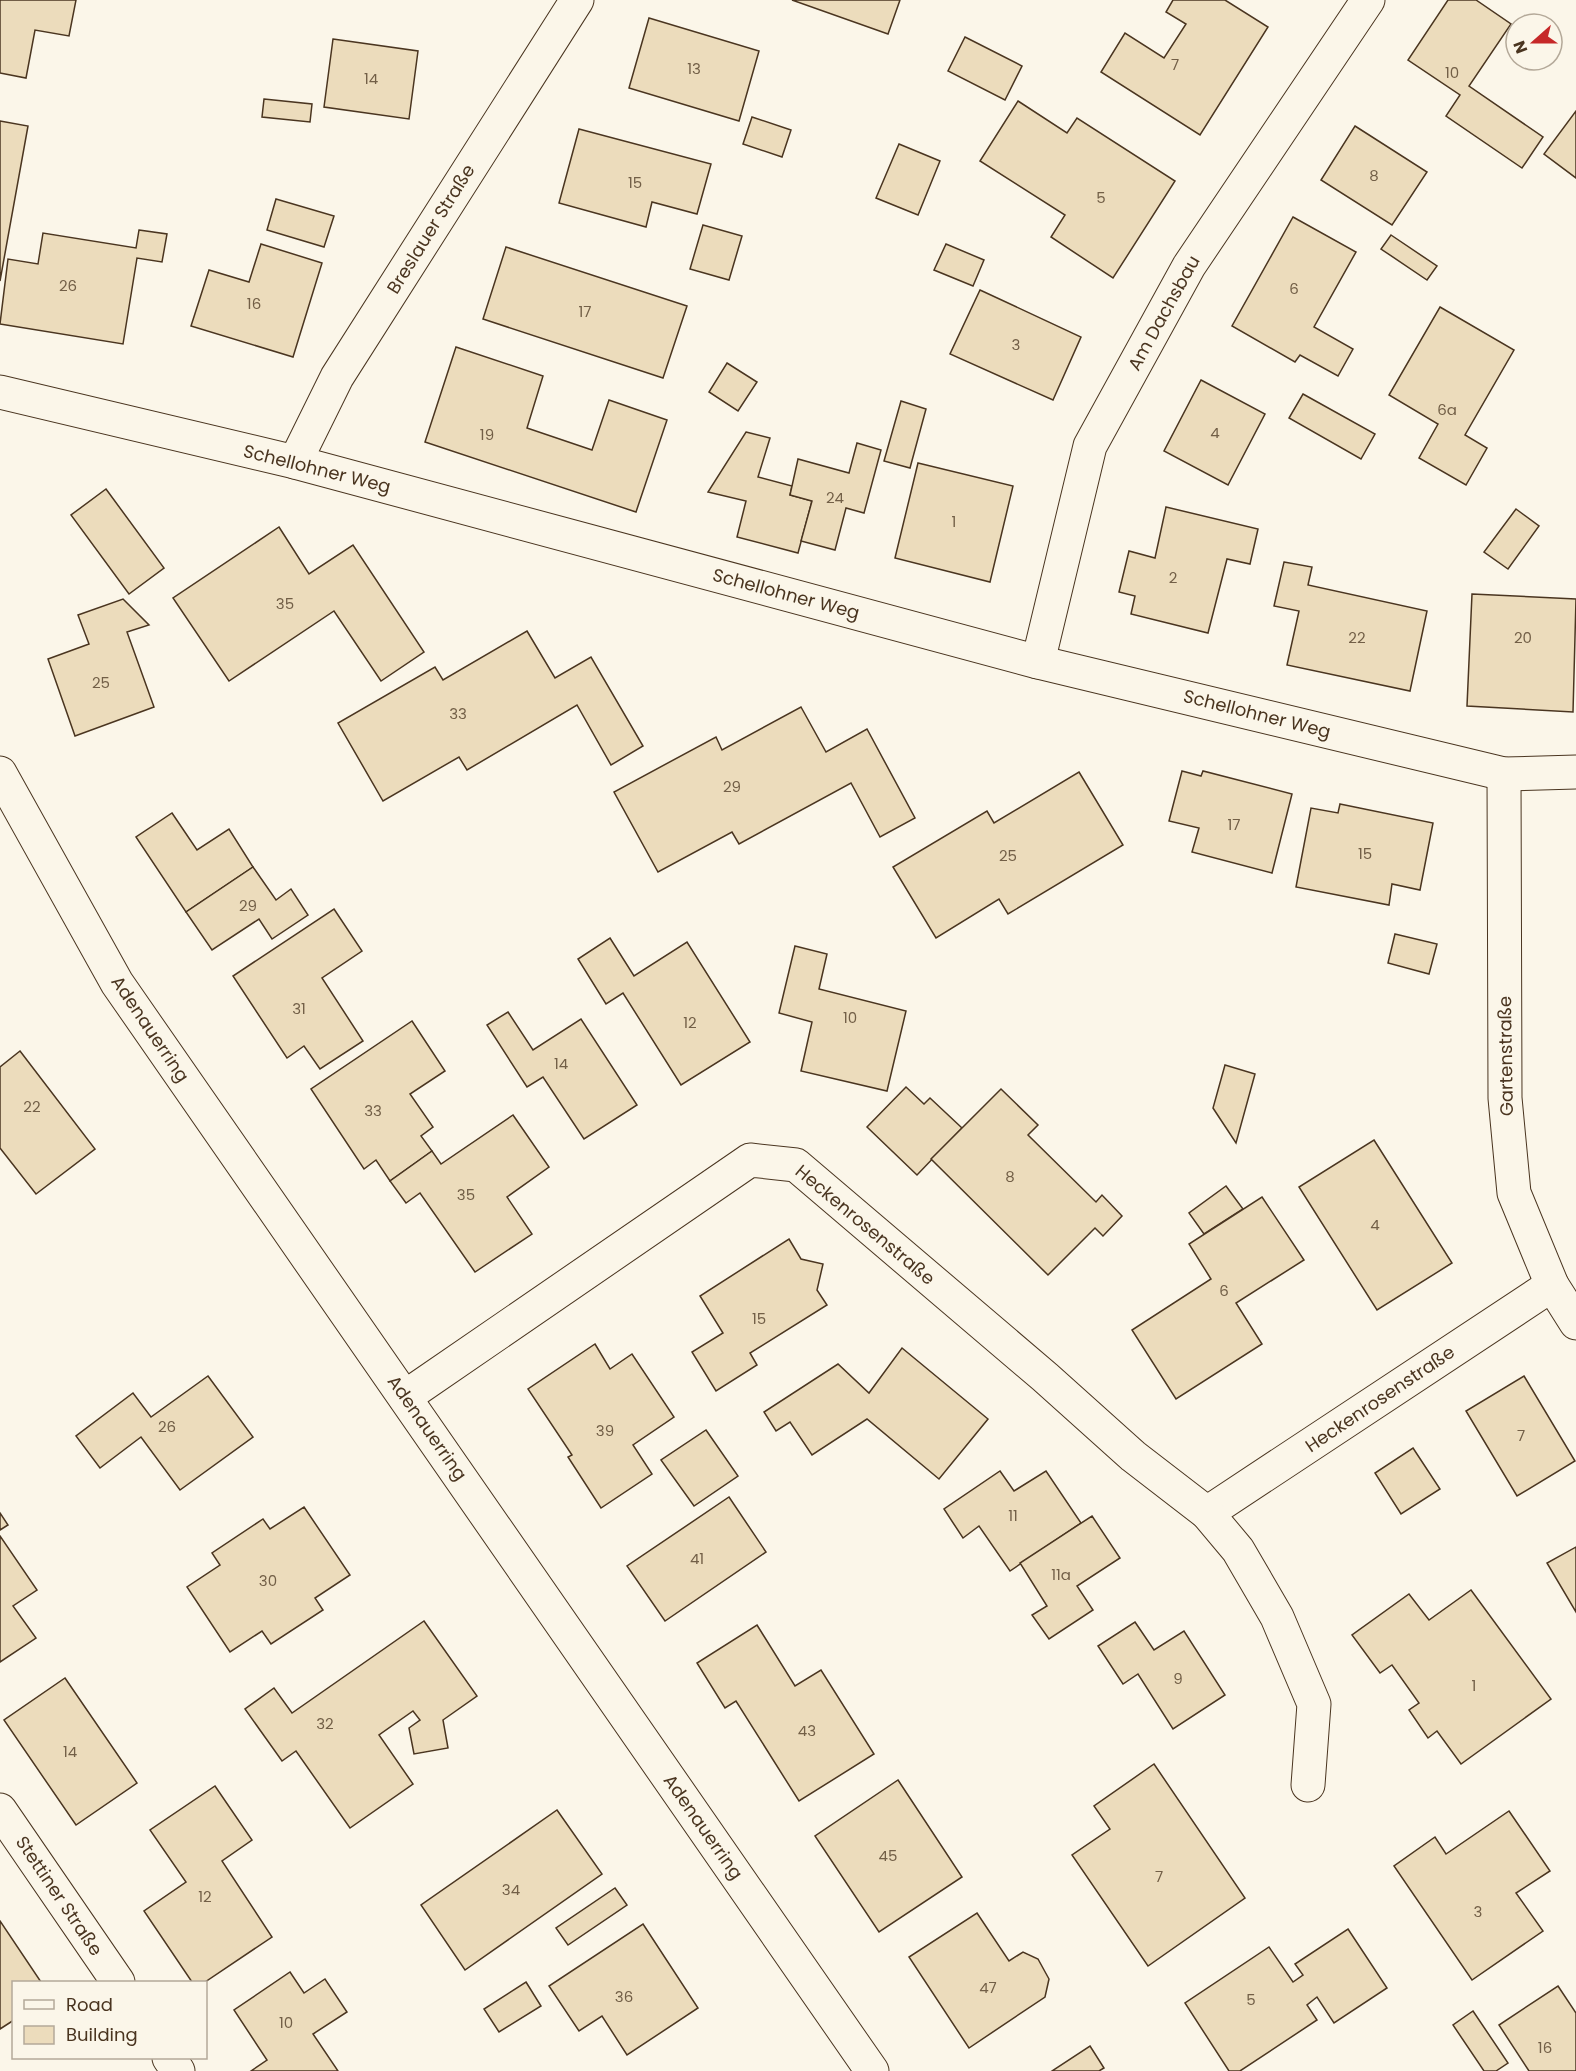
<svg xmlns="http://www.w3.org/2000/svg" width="1576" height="2071" font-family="Poppins,sans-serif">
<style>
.building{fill:#ecdcbc;stroke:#4a3520;stroke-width:1.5}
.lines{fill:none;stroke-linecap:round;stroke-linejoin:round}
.minor-casing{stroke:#4a3520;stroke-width:35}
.minor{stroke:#fbf6e9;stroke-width:33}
.labels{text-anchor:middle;stroke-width:4.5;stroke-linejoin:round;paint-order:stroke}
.number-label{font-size:15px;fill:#725f47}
.street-label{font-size:18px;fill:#4a3520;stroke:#fbf6e9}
</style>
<rect width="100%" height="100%" fill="#fbf6e9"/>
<g class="building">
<path d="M 0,0 L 76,0 L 69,36 L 35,30 L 26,78 L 0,73 Z"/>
<path d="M 792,0 L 900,0 L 888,34 Z"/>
<path d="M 1173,0 L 1225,0 L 1268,27 L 1200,135 L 1101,72 L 1125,33 L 1164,58 L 1186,24 L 1166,12 Z"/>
<path d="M 1448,0 L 1476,0 L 1511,24 L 1469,86 L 1543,137 L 1522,168 L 1446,116 L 1460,95 L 1408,60 Z"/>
<path d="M 649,18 L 759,51 L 739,121 L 629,88 Z"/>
<path d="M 965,37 L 1022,66 L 1005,100 L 948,71 Z"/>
<path d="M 333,39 L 418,51 L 409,119 L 324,107 Z"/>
<path d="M 264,99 L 312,104 L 310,122 L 262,117 Z"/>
<path d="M 1018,101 L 1067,133 L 1077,118 L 1175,181 L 1113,278 L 1051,237 L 1065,215 L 980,161 Z"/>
<path d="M 1576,111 L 1576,178 L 1544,154 Z"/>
<path d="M 752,117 L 791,130 L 782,157 L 743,144 Z"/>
<path d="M 0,121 L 28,126 L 0,281 Z"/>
<path d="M 1355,126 L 1427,172 L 1392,225 L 1321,180 Z"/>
<path d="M 579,129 L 711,164 L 697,214 L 652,202 L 646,227 L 559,203 Z"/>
<path d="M 899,144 L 940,161 L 918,215 L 876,198 Z"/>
<path d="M 276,199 L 334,216 L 324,247 L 267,230 Z"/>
<path d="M 1293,217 L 1356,252 L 1314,327 L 1353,349 L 1338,376 L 1300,355 L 1295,362 L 1232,326 Z"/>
<path d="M 703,225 L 742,236 L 729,280 L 690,269 Z"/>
<path d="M 139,230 L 167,234 L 162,262 L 137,258 L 123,344 L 0,324 L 8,259 L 38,264 L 43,233 L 136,248 Z"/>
<path d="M 1391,235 L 1437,266 L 1427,280 L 1381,249 Z"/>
<path d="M 261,244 L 322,263 L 293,357 L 191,326 L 209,270 L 249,282 Z"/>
<path d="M 946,244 L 984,260 L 973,286 L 934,270 Z"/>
<path d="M 506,247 L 687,306 L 663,378 L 483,319 Z"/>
<path d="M 980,290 L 1081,337 L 1053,400 L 950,354 Z"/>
<path d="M 1440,307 L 1514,350 L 1465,435 L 1487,448 L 1466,485 L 1419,458 L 1438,424 L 1389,395 Z"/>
<path d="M 456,347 L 543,376 L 527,428 L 592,450 L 609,400 L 667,420 L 636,512 L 425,442 Z"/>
<path d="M 727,363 L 757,382 L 738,411 L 709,392 Z"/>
<path d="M 1201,380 L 1265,414 L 1228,485 L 1164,451 Z"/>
<path d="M 1303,394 L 1375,434 L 1361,459 L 1289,418 Z"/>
<path d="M 901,401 L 926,409 L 910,468 L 884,461 Z"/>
<path d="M 746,432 L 770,438 L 758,477 L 792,486 L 790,495 L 812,501 L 798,553 L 737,537 L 746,501 L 708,492 Z"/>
<path d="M 857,443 L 881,450 L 864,513 L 846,508 L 835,550 L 801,541 L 812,501 L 790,495 L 798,459 L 849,473 Z"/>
<path d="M 918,463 L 1013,486 L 990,582 L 895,558 Z"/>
<path d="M 106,489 L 164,568 L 129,594 L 71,515 Z"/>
<path d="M 1166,507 L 1258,529 L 1250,564 L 1227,559 L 1208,633 L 1131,614 L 1135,596 L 1119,592 L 1129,551 L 1155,558 Z"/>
<path d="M 1516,509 L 1539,526 L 1508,569 L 1484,552 Z"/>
<path d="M 279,527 L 309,574 L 353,545 L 424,652 L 381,681 L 334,611 L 229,681 L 173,598 Z"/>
<path d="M 1284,562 L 1312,567 L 1308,585 L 1427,611 L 1410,691 L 1287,665 L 1299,611 L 1274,606 Z"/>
<path d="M 1472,594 L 1576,599 L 1573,712 L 1467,706 Z"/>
<path d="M 123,599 L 149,625 L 127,632 L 154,707 L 75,736 L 48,659 L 89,644 L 78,615 Z"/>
<path d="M 527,631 L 555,678 L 591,657 L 643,746 L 611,765 L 577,705 L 467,770 L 459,757 L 383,801 L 338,723 L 435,667 L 443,680 Z"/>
<path d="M 801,707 L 826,752 L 867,729 L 915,818 L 880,837 L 851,783 L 739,844 L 732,832 L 658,872 L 614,792 L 716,737 L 722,750 Z"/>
<path d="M 1182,771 L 1201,776 L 1203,771 L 1292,794 L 1272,873 L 1192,852 L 1199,828 L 1169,821 Z"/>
<path d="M 1079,772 L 1123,845 L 1008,914 L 999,899 L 936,938 L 893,867 L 987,811 L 994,823 Z"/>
<path d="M 1340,804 L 1433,823 L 1420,890 L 1392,884 L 1389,905 L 1296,887 L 1311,808 L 1338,813 Z"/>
<path d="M 172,813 L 197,850 L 229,829 L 253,867 L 186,912 L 136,837 Z"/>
<path d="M 253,867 L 276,900 L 291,889 L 308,915 L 272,939 L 259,919 L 212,950 L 186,912 Z"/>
<path d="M 334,909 L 362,951 L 322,978 L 363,1041 L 320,1069 L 304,1046 L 287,1058 L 233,976 Z"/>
<path d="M 1395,934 L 1437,944 L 1429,974 L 1388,963 Z"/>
<path d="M 610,938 L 634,976 L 687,942 L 750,1042 L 681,1085 L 623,993 L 606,1004 L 578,959 Z"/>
<path d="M 795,946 L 827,954 L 819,989 L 906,1011 L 887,1091 L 801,1071 L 812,1022 L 779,1013 Z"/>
<path d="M 508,1012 L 533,1050 L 581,1019 L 637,1105 L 584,1139 L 543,1077 L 527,1087 L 487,1025 Z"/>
<path d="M 412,1021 L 445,1071 L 410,1094 L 433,1127 L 421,1136 L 432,1151 L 390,1181 L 376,1160 L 364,1169 L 311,1089 Z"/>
<path d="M 20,1051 L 95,1149 L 36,1194 L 0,1148 L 0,1067 Z"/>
<path d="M 1225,1065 L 1255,1074 L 1236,1143 L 1213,1108 Z"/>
<path d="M 906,1087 L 924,1104 L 930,1098 L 962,1128 L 917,1175 L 867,1127 Z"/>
<path d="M 1001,1089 L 1038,1125 L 1028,1135 L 1096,1202 L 1102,1195 L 1122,1216 L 1103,1236 L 1095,1228 L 1048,1275 L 931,1159 Z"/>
<path d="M 513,1115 L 549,1167 L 507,1197 L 532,1234 L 475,1272 L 420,1193 L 406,1203 L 390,1181 L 432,1151 L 441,1164 Z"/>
<path d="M 1374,1140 L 1452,1263 L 1377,1310 L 1299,1187 Z"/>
<path d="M 1226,1186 L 1243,1209 L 1204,1234 L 1189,1213 Z"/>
<path d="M 1262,1197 L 1304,1260 L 1236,1303 L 1262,1344 L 1176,1399 L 1132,1330 L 1211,1279 L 1189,1244 Z"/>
<path d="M 789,1239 L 801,1259 L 823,1264 L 817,1290 L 827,1305 L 750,1353 L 757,1365 L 716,1391 L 692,1352 L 723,1333 L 700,1296 Z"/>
<path d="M 595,1344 L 610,1369 L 632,1354 L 674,1417 L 633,1445 L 652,1474 L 601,1508 L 568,1457 L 572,1455 L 528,1389 Z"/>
<path d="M 902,1348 L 988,1419 L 939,1479 L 867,1419 L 812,1455 L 790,1422 L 776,1431 L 764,1412 L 838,1364 L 869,1393 Z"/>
<path d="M 208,1376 L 253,1437 L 180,1490 L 141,1437 L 100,1468 L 76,1436 L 133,1393 L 151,1417 Z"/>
<path d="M 1524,1376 L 1575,1461 L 1517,1496 L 1466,1411 Z"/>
<path d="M 706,1430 L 738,1476 L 694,1506 L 661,1460 Z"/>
<path d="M 1413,1448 L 1440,1489 L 1401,1514 L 1375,1473 Z"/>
<path d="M 1000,1471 L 1014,1491 L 1046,1471 L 1081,1523 L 1010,1571 L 979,1526 L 963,1538 L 944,1509 Z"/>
<path d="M 729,1497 L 766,1552 L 665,1621 L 627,1566 Z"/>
<path d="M 304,1507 L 350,1575 L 315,1598 L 323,1610 L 271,1644 L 262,1631 L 230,1652 L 187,1587 L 220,1565 L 212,1553 L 263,1519 L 270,1529 Z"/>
<path d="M 0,1513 L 8,1525 L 0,1530 Z"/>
<path d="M 1092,1516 L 1120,1558 L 1077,1586 L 1093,1610 L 1049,1639 L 1032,1615 L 1047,1606 L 1020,1563 Z"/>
<path d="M 0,1536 L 37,1590 L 13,1606 L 36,1638 L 0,1662 Z"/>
<path d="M 1576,1547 L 1576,1612 L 1547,1563 Z"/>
<path d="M 1471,1590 L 1551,1699 L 1461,1764 L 1437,1731 L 1428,1738 L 1409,1710 L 1419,1703 L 1392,1665 L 1380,1673 L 1352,1635 L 1409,1594 L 1429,1620 Z"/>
<path d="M 424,1621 L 477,1696 L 443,1720 L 448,1748 L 414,1754 L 409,1728 L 420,1720 L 413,1711 L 379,1735 L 413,1784 L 350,1828 L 296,1751 L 282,1761 L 245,1709 L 274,1688 L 292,1713 Z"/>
<path d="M 1135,1622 L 1154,1650 L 1184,1631 L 1225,1695 L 1173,1729 L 1138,1674 L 1123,1684 L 1098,1646 Z"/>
<path d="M 757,1625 L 795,1686 L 821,1670 L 874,1754 L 799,1801 L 736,1701 L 725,1708 L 697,1663 Z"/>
<path d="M 65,1678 L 137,1783 L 76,1825 L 4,1720 Z"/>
<path d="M 1154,1764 L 1245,1898 L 1148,1966 L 1072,1855 L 1110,1829 L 1094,1806 Z"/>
<path d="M 898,1780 L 962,1877 L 879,1932 L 815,1836 Z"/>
<path d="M 215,1786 L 252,1840 L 222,1861 L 272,1937 L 205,1982 L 192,1982 L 144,1911 L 186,1882 L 150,1830 Z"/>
<path d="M 557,1810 L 602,1874 L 465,1970 L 421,1905 Z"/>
<path d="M 1509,1811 L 1550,1871 L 1516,1893 L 1543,1931 L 1472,1980 L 1394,1866 L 1435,1837 L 1446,1854 Z"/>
<path d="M 615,1888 L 627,1905 L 568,1945 L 556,1928 Z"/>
<path d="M 977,1913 L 1009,1961 L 1023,1952 L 1038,1959 L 1049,1979 L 1045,1997 L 969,2048 L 909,1957 Z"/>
<path d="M 0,1921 L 41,1982 L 14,1982 L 14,2020 L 0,2029 Z"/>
<path d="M 643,1924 L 698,2008 L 627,2055 L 602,2016 L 579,2031 L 549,1986 Z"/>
<path d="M 1348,1929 L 1387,1988 L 1334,2023 L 1317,1997 L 1307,2005 L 1317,2020 L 1240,2071 L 1229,2071 L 1185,2003 L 1269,1947 L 1293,1982 L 1303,1975 L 1295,1964 Z"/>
<path d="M 290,1972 L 304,1993 L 325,1979 L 347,2012 L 313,2034 L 338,2071 L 251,2071 L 267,2060 L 234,2010 Z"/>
<path d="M 526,1982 L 541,2006 L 499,2032 L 484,2009 Z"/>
<path d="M 1558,1986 L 1576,2013 L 1576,2071 L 1529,2071 L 1499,2025 Z"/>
<path d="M 1473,2011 L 1508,2063 L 1496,2071 L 1484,2071 L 1453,2025 Z"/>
<path d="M 1090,2046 L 1104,2068 L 1099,2071 L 1052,2071 Z"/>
</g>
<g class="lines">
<defs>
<g id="minor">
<path d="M 0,392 L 295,462 L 1038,662 L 1504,774 L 1576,772"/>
<path d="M 295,462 L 337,377 L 577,0"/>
<path d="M 1038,662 L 1090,446 L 1189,266 L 1368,0"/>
<path d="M 0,773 L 117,983 L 872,2071"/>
<path d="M 1504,774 L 1505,1098 L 1514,1193 L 1552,1285 L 1576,1323"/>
<path d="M 405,1397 L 750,1160 L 796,1165 L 1045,1377 L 1133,1456 L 1207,1513 L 1552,1285"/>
<path d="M 1207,1513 L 1238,1550 L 1277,1617 L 1314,1704 L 1308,1785"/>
<path d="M 0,1810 L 118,1982"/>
<path d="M 169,2058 L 178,2071"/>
</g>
</defs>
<use href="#minor" class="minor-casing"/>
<use href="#minor" class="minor"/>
</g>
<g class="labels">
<g class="number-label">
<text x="1175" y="70">7</text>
<text x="694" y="74">13</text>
<text x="1452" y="78">10</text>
<text x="371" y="84">14</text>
<text x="1374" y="181">8</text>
<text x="635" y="188">15</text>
<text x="1101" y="203">5</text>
<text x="68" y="291">26</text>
<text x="1294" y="294">6</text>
<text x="254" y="309">16</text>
<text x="585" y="317">17</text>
<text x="1016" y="350">3</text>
<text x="1447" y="415">6a</text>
<text x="1215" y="438">4</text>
<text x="487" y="440">19</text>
<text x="835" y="503">24</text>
<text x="954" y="527">1</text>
<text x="1173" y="583">2</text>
<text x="285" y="609">35</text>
<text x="1357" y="643">22</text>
<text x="1523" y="643">20</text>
<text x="101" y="688">25</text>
<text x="458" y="719">33</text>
<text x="732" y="792">29</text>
<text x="1234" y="830">17</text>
<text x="1365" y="859">15</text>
<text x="1008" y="861">25</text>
<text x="248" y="911">29</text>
<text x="299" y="1014">31</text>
<text x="850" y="1023">10</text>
<text x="690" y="1028">12</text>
<text x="561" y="1069">14</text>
<text x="32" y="1112">22</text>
<text x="373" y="1116">33</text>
<text x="1010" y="1182">8</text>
<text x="466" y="1200">35</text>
<text x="1375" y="1230">4</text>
<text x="1224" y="1296">6</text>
<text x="759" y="1324">15</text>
<text x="167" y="1432">26</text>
<text x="605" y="1436">39</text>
<text x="1521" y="1441">7</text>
<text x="1013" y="1521">11</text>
<text x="697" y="1564">41</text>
<text x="1061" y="1580">11a</text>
<text x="268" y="1586">30</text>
<text x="1178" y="1684">9</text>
<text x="1474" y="1691">1</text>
<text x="325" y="1729">32</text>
<text x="807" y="1736">43</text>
<text x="70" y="1757">14</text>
<text x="888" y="1861">45</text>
<text x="1159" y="1882">7</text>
<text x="511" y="1895">34</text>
<text x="205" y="1902">12</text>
<text x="1478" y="1917">3</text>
<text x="988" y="1993">47</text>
<text x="624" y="2002">36</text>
<text x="1251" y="2005">5</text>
<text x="286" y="2028">10</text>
<text x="1545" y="2053">16</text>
</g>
<g class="street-label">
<text transform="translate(431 229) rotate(-58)" y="6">Breslauer Straße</text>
<text transform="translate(1164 313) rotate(-61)" y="6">Am Dachsbau</text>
<text transform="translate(317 469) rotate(14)" y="6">Schellohner Weg</text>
<text transform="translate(786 594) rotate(15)" y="6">Schellohner Weg</text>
<text transform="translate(1257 714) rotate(14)" y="6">Schellohner Weg</text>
<text transform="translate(150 1029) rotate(56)" y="6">Adenauerring</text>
<text transform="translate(1506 1056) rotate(-91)" y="6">Gartenstraße</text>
<text transform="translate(865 1225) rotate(40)" y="6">Heckenrosenstraße</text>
<text transform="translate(1380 1399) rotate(-34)" y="6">Heckenrosenstraße</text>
<text transform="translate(427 1428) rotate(55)" y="6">Adenauerring</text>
<text transform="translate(703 1827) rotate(55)" y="6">Adenauerring</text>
<text transform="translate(59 1896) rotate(56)" y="6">Stettiner Straße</text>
</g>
</g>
<rect x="12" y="1981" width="195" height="78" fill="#fbf6e9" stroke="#b4a999" stroke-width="1.5"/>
<rect x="24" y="2000" width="30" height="9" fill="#fbf6e9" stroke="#b4a999" stroke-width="1.5"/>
<text x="66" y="2011" font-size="18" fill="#4a3520">Road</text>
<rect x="24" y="2026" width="30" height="18" fill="#ecdcbc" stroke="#b4a999" stroke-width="1.5"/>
<text x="66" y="2041" font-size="18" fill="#4a3520">Building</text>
<g transform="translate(1534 42) rotate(249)"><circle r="28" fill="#fbf6e9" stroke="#b4a999" stroke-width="1.5"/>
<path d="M0-4.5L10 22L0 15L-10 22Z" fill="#c62828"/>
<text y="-9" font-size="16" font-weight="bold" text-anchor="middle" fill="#4a3520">N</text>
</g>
</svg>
